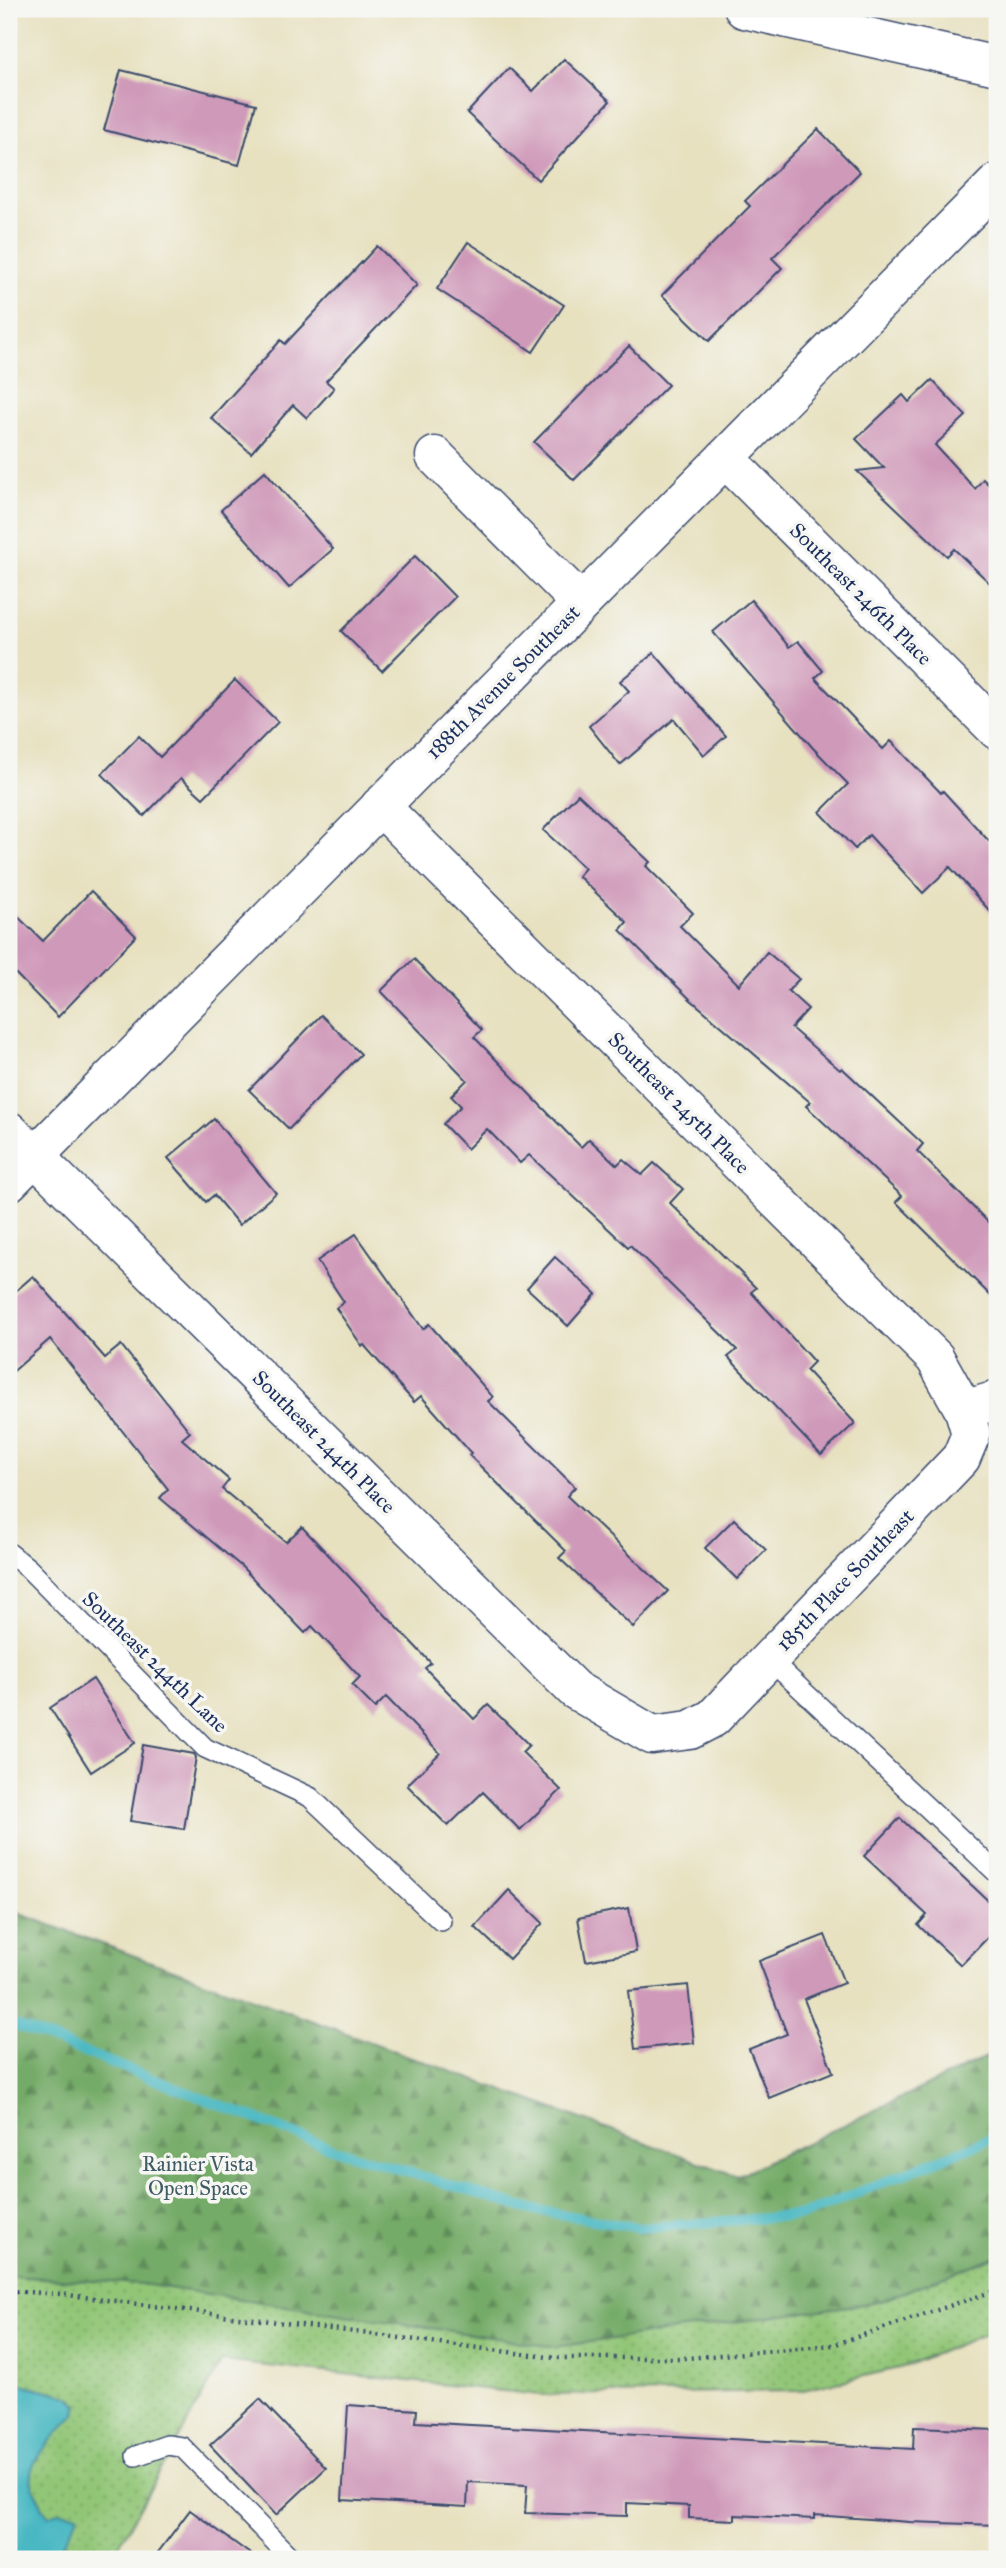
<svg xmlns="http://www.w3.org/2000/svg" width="1006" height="2568" font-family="'IM FELL Great Primer',serif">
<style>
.grass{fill:url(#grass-dots);stroke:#567a6a;stroke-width:2}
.forest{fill:url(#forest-firs);stroke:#486d63;stroke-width:2}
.water{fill:#49b8c2;stroke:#327490;stroke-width:2}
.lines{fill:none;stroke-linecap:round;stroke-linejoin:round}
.stream{stroke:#49b8c2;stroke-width:10}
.building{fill:#cf99b9}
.service-casing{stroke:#3a4a6d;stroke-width:22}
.minor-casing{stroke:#3a4a6d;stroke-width:41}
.tertiary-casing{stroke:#3a4a6d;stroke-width:41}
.path{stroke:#3a4a6d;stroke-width:4.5;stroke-dasharray:2 5;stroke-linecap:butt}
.service{stroke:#fff;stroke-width:19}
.minor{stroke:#fff;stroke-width:38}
.tertiary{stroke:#fff;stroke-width:38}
.labels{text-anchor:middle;stroke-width:7;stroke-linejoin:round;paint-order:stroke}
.street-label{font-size:21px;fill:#1b2f5e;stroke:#f6f6f2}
.park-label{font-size:21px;fill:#3f5c66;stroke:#f6f6f2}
</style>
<defs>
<pattern id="grass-dots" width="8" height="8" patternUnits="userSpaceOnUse" patternTransform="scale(1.75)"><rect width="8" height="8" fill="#92c677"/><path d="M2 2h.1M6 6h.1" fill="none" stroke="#7daa69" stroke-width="1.8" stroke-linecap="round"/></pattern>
<pattern id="forest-firs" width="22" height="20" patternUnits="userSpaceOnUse" patternTransform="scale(1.75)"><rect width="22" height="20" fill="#75ab68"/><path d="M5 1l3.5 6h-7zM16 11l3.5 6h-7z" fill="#5f8c59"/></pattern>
</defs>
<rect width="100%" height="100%" fill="#f6f6f2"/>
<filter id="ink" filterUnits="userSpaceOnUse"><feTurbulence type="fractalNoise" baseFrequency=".0143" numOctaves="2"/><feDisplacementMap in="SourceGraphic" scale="14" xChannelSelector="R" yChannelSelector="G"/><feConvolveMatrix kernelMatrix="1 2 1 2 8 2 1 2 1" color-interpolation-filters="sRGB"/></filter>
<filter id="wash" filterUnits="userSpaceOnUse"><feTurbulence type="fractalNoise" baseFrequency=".00686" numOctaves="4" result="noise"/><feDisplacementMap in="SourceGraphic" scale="28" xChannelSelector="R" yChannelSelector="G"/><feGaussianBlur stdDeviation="1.57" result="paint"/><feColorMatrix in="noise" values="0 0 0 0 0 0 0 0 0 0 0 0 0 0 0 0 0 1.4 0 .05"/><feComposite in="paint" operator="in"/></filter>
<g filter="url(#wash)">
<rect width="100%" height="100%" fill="#e7e1c0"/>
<path class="grass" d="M 9,1910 L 737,2176 L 997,2052 L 997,2329 L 903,2367 L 799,2391 L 540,2395 L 222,2361 L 111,2559 L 9,2559 Z"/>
<path class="forest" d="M 9,1910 L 737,2176 L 997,2052 L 997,2256 L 878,2302 L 555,2347 L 142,2284 L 9,2276 Z"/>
<path class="water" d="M 9,2381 L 69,2396 L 78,2405 L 75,2415 C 64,2426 29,2460 31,2476 C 32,2489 42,2507 49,2516 L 58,2512 L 78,2514 C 73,2531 61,2543 57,2559 L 9,2559 Z"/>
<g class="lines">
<path class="stream" d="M 9,2023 L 328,2147 L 524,2208 L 640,2228 L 803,2215 L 997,2136"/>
</g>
<g id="blocks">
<g class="building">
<path d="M 564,59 L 610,101 L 538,180 L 467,113 L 509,68 L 533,91 Z"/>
<path d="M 121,70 L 256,104 L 239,165 L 104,130 Z"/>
<path d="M 818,129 L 860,172 L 772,258 L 782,268 L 709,341 L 662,295 L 750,206 L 745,201 Z"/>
<path d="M 468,242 L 564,305 L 533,352 L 437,289 Z"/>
<path d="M 377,246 L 417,285 L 326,381 L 334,388 L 307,418 L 293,405 L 251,453 L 211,418 L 281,340 L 285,344 Z"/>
<path d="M 629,346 L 668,385 L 574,480 L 534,442 Z"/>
<path d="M 932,380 L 966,416 L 935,445 L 975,489 L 983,479 L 997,493 L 997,590 L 954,549 L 947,556 L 857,471 L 884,468 L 856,439 L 903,395 L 909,402 Z"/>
<path d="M 265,471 L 333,549 L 289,588 L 221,510 Z"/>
<path d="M 415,556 L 455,597 L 382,671 L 341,631 Z"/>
<path d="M 751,600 L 789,647 L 798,641 L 823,671 L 815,678 L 883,749 L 891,741 L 941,793 L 943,791 L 997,850 L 997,919 L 950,867 L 923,893 L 869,835 L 855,849 L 820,812 L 848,784 L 813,748 L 713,632 Z"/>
<path d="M 654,653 L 726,736 L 704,755 L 674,719 L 620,765 L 589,726 L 629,691 L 620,681 Z"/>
<path d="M 235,680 L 278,722 L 203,798 L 181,778 L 144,816 L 102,774 L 139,736 L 160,757 Z"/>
<path d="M 578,794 L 650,862 L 646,866 L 693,913 L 680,926 L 739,985 L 767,952 L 799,979 L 788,991 L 808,1009 L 791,1028 L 840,1070 L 842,1068 L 923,1144 L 917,1151 L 997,1231 L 997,1302 L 896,1202 L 902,1196 L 806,1106 L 810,1102 L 690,999 L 620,930 L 627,922 L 578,876 L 585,868 L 543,830 Z"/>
<path d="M 91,891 L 136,936 L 58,1017 L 9,967 L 9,908 L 43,941 Z"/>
<path d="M 414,959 L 482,1030 L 474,1037 L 581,1147 L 589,1139 L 617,1165 L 623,1159 L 642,1175 L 654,1163 L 683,1189 L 670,1203 L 756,1288 L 751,1292 L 814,1362 L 806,1370 L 855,1423 L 821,1455 L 728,1357 L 737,1350 L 630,1245 L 628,1247 L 529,1155 L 520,1163 L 487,1129 L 467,1149 L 443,1124 L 461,1106 L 451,1096 L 467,1080 L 381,991 Z"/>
<path d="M 321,1015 L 361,1054 L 289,1129 L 249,1090 Z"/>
<path d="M 214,1119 L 276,1193 L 239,1225 L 214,1195 L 206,1202 L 168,1158 Z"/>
<path d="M 356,1234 L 423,1329 L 429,1324 L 493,1397 L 488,1401 L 575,1487 L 567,1496 L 668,1591 L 633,1627 L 559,1558 L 566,1551 L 469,1455 L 471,1453 L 421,1396 L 414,1402 L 364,1345 L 362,1346 L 336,1308 L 344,1302 L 317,1261 Z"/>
<path d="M 555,1257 L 596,1294 L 568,1326 L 527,1288 Z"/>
<path d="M 33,1276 L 105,1358 L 121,1345 L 190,1432 L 182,1439 L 229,1480 L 222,1489 L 286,1542 L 302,1527 L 431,1663 L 425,1668 L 474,1719 L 488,1705 L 529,1745 L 522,1752 L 561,1790 L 520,1830 L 483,1792 L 448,1826 L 407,1785 L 440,1753 L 386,1697 L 375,1708 L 352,1685 L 360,1677 L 312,1626 L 305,1633 L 242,1567 L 160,1498 L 168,1489 L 50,1339 L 9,1375 L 9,1297 Z"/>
<path d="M 734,1519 L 766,1550 L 737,1579 L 705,1548 Z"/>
<path d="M 93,1679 L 135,1743 L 91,1772 L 50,1708 Z"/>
<path d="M 143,1745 L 194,1754 L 196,1757 L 184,1829 L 130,1821 Z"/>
<path d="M 900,1818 L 997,1909 L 997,1928 L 961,1965 L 918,1925 L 927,1915 L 864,1856 Z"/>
<path d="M 509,1890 L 543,1923 L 509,1959 L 475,1927 Z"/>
<path d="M 629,1908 L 636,1952 L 586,1961 L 578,1918 Z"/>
<path d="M 825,1935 L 844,1983 L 804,1999 L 833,2072 L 769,2098 L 749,2049 L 787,2034 L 759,1961 Z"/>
<path d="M 688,1985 L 694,2043 L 635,2049 L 628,1991 Z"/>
<path d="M 260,2399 L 326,2468 L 276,2515 L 210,2445 Z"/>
<path d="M 348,2405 L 417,2410 L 416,2422 L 913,2449 L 914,2427 L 997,2430 L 997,2525 L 910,2522 L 815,2515 L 815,2519 L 735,2515 L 735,2520 L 689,2518 L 689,2506 L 627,2503 L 627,2516 L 525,2513 L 527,2485 L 468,2482 L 467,2507 L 342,2500 Z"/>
<path d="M 190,2510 L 257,2559 L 153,2559 Z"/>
</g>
</g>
</g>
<g filter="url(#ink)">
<use href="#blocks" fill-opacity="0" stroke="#3a4a6d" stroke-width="2"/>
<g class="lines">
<defs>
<g id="service">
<path d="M 9,1553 L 28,1568 L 205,1748 L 310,1797 L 441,1921"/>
<path d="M 769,1659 L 997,1873"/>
<path d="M 136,2456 L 167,2445 L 182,2447 L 292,2559"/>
</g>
<g id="minor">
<path d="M 435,456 L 581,603"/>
<path d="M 725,458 L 997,730"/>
<path d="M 380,806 L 935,1358 L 964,1410"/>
<path d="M 9,1131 L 575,1690 L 652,1735 L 690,1730 L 713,1718 L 961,1458 L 971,1434 L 964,1410 L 997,1400"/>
<path d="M 9,1182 L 997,183"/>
</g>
<path id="tertiary" d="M 744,9 L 997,66"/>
</defs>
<use href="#service" class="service-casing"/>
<use href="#minor" class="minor-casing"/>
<use href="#tertiary" class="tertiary-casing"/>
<path class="path" d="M 9,2291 L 61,2294 L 555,2358 L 688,2358 L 833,2345 L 997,2290"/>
<use href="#service" class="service"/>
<use href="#minor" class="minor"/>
<use href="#tertiary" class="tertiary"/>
</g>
</g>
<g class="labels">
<g class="street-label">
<text transform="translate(861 594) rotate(45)" y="7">Southeast 246th Place</text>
<text transform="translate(503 682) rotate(-45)" y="7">188th Avenue Southeast</text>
<text transform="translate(679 1103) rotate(45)" y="7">Southeast 245th Place</text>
<text transform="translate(324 1442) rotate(45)" y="7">Southeast 244th Place</text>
<text transform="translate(845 1580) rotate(-46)" y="7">185th Place Southeast</text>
<text transform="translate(155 1662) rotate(44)" y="7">Southeast 244th Lane</text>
</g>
<g class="park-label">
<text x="198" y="2171">Rainier Vista<tspan x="198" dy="24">Open Space</tspan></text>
</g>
</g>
<rect width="1006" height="2568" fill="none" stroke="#f6f6f2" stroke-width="35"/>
</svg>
